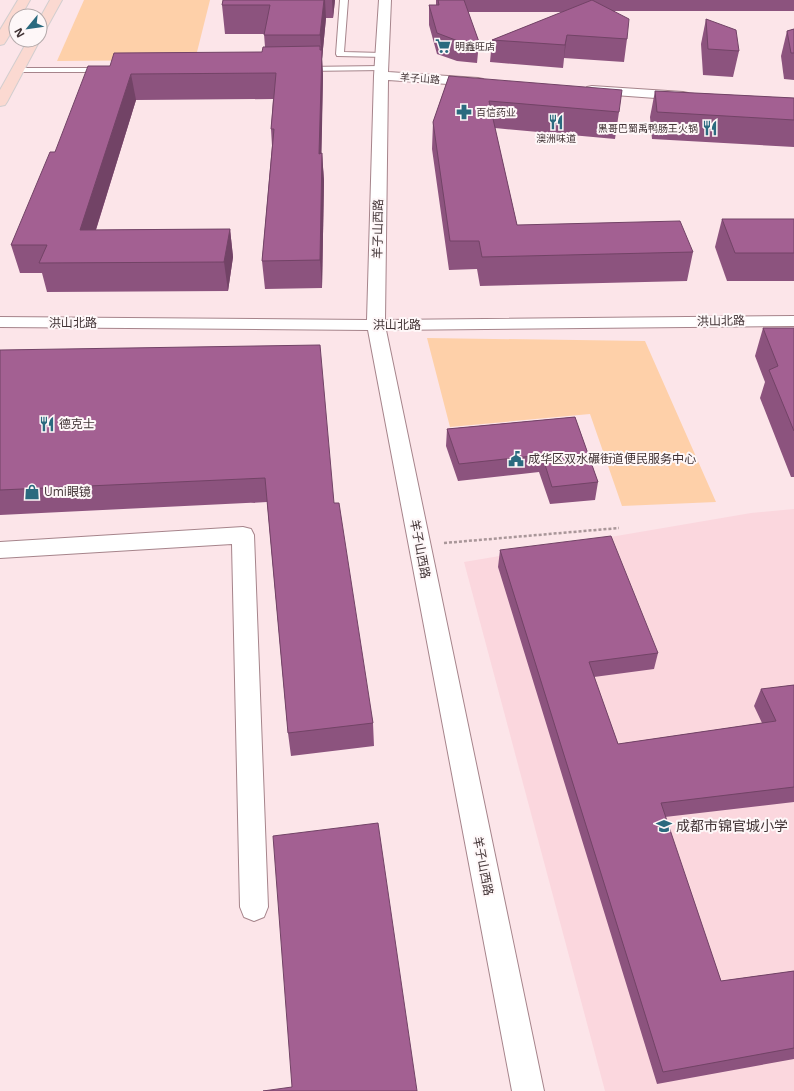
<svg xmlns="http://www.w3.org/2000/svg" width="794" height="1091" font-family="'Open Sans','Noto Sans SC',sans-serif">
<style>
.built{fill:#fbd7de}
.green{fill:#fed0a9}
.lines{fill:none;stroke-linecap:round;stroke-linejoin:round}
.lane-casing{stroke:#a6848b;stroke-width:2}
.street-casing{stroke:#a6848b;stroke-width:2}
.primary-casing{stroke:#d2cecf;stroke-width:2}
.path{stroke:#a99699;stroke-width:2.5;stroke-dasharray:3 2;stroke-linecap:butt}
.lane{fill:#fff;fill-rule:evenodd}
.street{fill:#fff;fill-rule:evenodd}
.primary{fill:#fbd9d1;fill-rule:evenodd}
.wall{fill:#8c537e}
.shaded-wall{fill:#724366}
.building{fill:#a36092;stroke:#724366}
.labels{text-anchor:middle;stroke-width:4;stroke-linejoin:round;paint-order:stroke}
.far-poi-label{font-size:10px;fill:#423436;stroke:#fef7f8;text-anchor:start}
.far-street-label{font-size:10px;fill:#423436;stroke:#fef7f8}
.street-label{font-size:12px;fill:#423436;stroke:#fef7f8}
.poi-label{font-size:12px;fill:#423436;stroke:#fef7f8;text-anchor:start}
.near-poi-label{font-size:14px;fill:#423436;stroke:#fef7f8;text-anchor:start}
</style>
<rect width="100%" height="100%" fill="#fce5e9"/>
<path class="built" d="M 794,509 L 794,1091 L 605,1091 L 464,562 L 751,513 Z"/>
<g class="green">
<path d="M 84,0 L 210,0 L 195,60 L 57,61 Z"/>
<path d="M 427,338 L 645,341 L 716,502 L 622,506 L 590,414 L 450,427 Z"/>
</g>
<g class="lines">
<defs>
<g id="lane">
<path d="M 340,0 L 348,0 L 344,52 L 382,53 L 385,53 L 385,57 L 337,56 L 336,54 Z"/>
<path d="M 381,66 L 384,66 L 385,68 L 384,70 L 305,71 L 301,69 L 305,67 Z"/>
<path d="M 15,68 L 106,68 L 110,70 L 106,72 L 18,72 L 14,70 Z"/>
</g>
<g id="street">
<path d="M 379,0 L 391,0 L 388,72 L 478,78 L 483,79 L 485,82 L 483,85 L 478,86 L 388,80 L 385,320 L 794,316 L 794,326 L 386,330 L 544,1091 L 512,1091 L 368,330 L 0,327 L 0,317 L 367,320 L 374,76 Z"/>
<path d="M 592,86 L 683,92 L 688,93 L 690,96 L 688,99 L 683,100 L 587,93 L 585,90 L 587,87 Z"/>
<path d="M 243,527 L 251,529 L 254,535 L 268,907 L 264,917 L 254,921 L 244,917 L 240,907 L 232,544 L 0,558 L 0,542 Z"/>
</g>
<g id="primary">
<path d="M 18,0 L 30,0 L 21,16 L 16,16 L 16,24 L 6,41 L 4,44 L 0,45 L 0,30 Z"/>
<path d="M 50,0 L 62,0 L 46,29 L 44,32 L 40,33 L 40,18 Z"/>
<path d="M 28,40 L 40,40 L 7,102 L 5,105 L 0,106 L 0,90 Z"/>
</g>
</defs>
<use href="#lane" class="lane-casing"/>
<use href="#street" class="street-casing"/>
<use href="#primary" class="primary-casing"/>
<path class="path" d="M 444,543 L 619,528"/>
<use href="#lane" class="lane"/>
<use href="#street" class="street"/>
<use href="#primary" class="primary"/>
</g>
<g class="wall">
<path d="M 223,0 L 335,0 L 333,18 L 326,18 L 322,59 L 323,75 L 321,153 L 322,153 L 324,181 L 322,288 L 265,289 L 262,261 L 272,146 L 271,129 L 273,99 L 136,100 L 96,230 L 230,229 L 233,257 L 228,291 L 47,292 L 42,273 L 20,273 L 11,245 L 55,152 L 110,66 L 262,52 L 265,47 L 264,34 L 225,34 L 222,5 Z"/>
<path d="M 436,0 L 794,0 L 794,11 L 614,11 L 627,39 L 624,62 L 564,58 L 563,68 L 490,62 L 492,40 L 563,12 L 468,12 L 479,42 L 477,63 L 457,61 L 437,54 L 429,25 L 429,5 L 436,5 Z"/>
<path d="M 706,19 L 739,51 L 733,77 L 703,75 L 701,44 Z"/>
<path d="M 794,29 L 794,80 L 784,79 L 781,56 L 787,31 Z"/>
<path d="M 449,76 L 619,112 L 615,139 L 495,128 L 517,225 L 693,252 L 687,281 L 480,286 L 477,269 L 449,270 L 432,149 L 433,122 Z"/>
<path d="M 655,91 L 794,98 L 794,147 L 652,139 L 650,117 Z"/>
<path d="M 722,219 L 794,219 L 794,281 L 727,281 L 715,247 Z"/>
<path d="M 763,328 L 794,328 L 794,477 L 791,477 L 760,398 L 765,382 L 755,356 Z"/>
<path d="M 0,350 L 334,503 L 373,723 L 374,746 L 291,756 L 288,733 L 267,502 L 0,515 Z"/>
<path d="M 575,417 L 598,482 L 595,500 L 550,504 L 539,472 L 458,481 L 446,446 L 447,429 Z"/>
<path d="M 500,550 L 658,653 L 654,669 L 594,677 L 618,744 L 762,723 L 754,706 L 761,689 L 794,685 L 794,802 L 665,817 L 721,981 L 794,971 L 794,1059 L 657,1084 L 498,567 Z"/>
</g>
<g class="shaded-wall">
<path d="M 324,0 L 325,0 L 326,18 L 322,59 L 323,75 L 321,181 L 319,154 L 322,61 L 320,35 Z"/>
<path d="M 332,0 L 335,0 L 333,18 Z"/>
<path d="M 567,35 L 564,58 L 563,68 L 565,45 Z"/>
<path d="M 131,74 L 136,100 L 87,258 L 80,230 Z"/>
<path d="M 322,153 L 324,181 L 322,288 L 320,260 Z"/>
<path d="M 230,229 L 233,257 L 228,291 L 224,262 Z"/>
</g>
<g class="building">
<path d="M 223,0 L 324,0 L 320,35 L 264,35 L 270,5 L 222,5 Z"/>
<path d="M 438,0 L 464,0 L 479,42 L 458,41 L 437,33 L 429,5 L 439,5 Z"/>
<path d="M 592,0 L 629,19 L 627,39 L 567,35 L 565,45 L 492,40 Z"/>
<path d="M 706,19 L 736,30 L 739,51 L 708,49 Z"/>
<path d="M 794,29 L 794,53 L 791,53 L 787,31 Z"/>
<path d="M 320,46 L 320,50 L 322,50 L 319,154 L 322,153 L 320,260 L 262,261 L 274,129 L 271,129 L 276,73 L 131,74 L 80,230 L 230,229 L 224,262 L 39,263 L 47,245 L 11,245 L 50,152 L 55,152 L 88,66 L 110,66 L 114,53 L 262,52 L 263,47 Z"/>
<path d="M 449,76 L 622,90 L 619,112 L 489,101 L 517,225 L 680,221 L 693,252 L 482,257 L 479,241 L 450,241 L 433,122 Z"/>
<path d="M 655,91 L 794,98 L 794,120 L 657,112 Z"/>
<path d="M 722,219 L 794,219 L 794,253 L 735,253 Z"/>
<path d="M 763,328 L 794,328 L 794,431 L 769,370 L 778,366 Z"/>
<path d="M 320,345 L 334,503 L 339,503 L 373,723 L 288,733 L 265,478 L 0,490 L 0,350 Z"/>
<path d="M 575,417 L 598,482 L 552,487 L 542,455 L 459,464 L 447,429 Z"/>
<path d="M 611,536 L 658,653 L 589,662 L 618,744 L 776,721 L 761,689 L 794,685 L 794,787 L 661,803 L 721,981 L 794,971 L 794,1048 L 663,1072 L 500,550 Z"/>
<path d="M 378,823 L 417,1091 L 263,1091 L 292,1087 L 273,836 Z"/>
</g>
<defs>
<symbol id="supermarket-bare" viewBox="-9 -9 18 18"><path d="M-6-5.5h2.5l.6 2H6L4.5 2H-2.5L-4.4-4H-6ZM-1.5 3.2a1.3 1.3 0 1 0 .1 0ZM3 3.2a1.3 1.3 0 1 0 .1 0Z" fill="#2b6a7f" stroke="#fef7f8" stroke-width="2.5" paint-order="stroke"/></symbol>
<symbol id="pharmacy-bare" viewBox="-9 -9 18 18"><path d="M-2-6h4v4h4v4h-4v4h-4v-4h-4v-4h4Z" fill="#2b6a7f" stroke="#fef7f8" stroke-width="2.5" paint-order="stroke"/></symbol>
<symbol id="restaurant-bare" viewBox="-9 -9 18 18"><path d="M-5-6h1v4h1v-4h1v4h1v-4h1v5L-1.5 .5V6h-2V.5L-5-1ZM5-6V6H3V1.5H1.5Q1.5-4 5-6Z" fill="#2b6a7f" stroke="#fef7f8" stroke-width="2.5" paint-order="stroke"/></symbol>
<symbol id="civic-bare" viewBox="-9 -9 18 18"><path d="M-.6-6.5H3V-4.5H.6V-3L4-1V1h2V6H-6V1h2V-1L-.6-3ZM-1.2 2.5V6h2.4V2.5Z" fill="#2b6a7f" stroke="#fef7f8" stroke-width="2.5" paint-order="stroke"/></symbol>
<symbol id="shop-bare" viewBox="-9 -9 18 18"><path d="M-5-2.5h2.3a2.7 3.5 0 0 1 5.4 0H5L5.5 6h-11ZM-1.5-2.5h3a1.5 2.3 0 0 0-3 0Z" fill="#2b6a7f" stroke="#fef7f8" stroke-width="2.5" paint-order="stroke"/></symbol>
<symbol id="school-bare" viewBox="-9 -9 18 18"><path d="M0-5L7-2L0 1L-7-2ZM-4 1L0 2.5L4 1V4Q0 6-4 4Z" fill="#2b6a7f" stroke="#fef7f8" stroke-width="2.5" paint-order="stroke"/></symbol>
</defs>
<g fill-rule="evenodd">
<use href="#supermarket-bare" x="432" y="35" width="22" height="22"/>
<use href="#pharmacy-bare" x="453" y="101" width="22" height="22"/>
<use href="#restaurant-bare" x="545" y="111" width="22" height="22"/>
<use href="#restaurant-bare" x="699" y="117" width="22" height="22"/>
<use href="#restaurant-bare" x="36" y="413" width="22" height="22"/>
<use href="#civic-bare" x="505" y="448" width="22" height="22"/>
<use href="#shop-bare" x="21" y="481" width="22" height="22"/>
<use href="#school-bare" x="653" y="815" width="22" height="22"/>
</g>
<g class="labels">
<g class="far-poi-label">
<text x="455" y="50">明鑫旺店</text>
<text x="476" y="116">百信药业</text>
<text x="698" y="132" text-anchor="end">黑哥巴蜀禹鸭肠王火锅</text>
<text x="556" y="142" text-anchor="middle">澳洲味道</text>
</g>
<g class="far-street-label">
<text transform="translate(420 78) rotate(4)" y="4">羊子山路</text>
</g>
<g class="street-label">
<text transform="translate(378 229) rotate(-89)" y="4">羊子山西路</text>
<text transform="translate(721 321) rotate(-1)" y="4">洪山北路</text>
<text x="73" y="327">洪山北路</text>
<text x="397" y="329">洪山北路</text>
<text transform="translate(420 549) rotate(79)" y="4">羊子山西路</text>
<text transform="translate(483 866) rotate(79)" y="4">羊子山西路</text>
</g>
<g class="poi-label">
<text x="59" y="428">德克士</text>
<text x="528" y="463">成华区双水碾街道便民服务中心</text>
<text x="44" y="496">Umi眼镜</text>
</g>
<g class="near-poi-label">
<text x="676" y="831">成都市锦官城小学</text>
</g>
</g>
<g transform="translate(28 28) rotate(241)"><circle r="19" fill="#fef7f8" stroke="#b3a9aa"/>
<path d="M0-3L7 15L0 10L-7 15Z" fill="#2b6a7f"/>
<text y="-6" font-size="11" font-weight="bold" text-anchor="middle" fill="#423436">N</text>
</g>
</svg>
